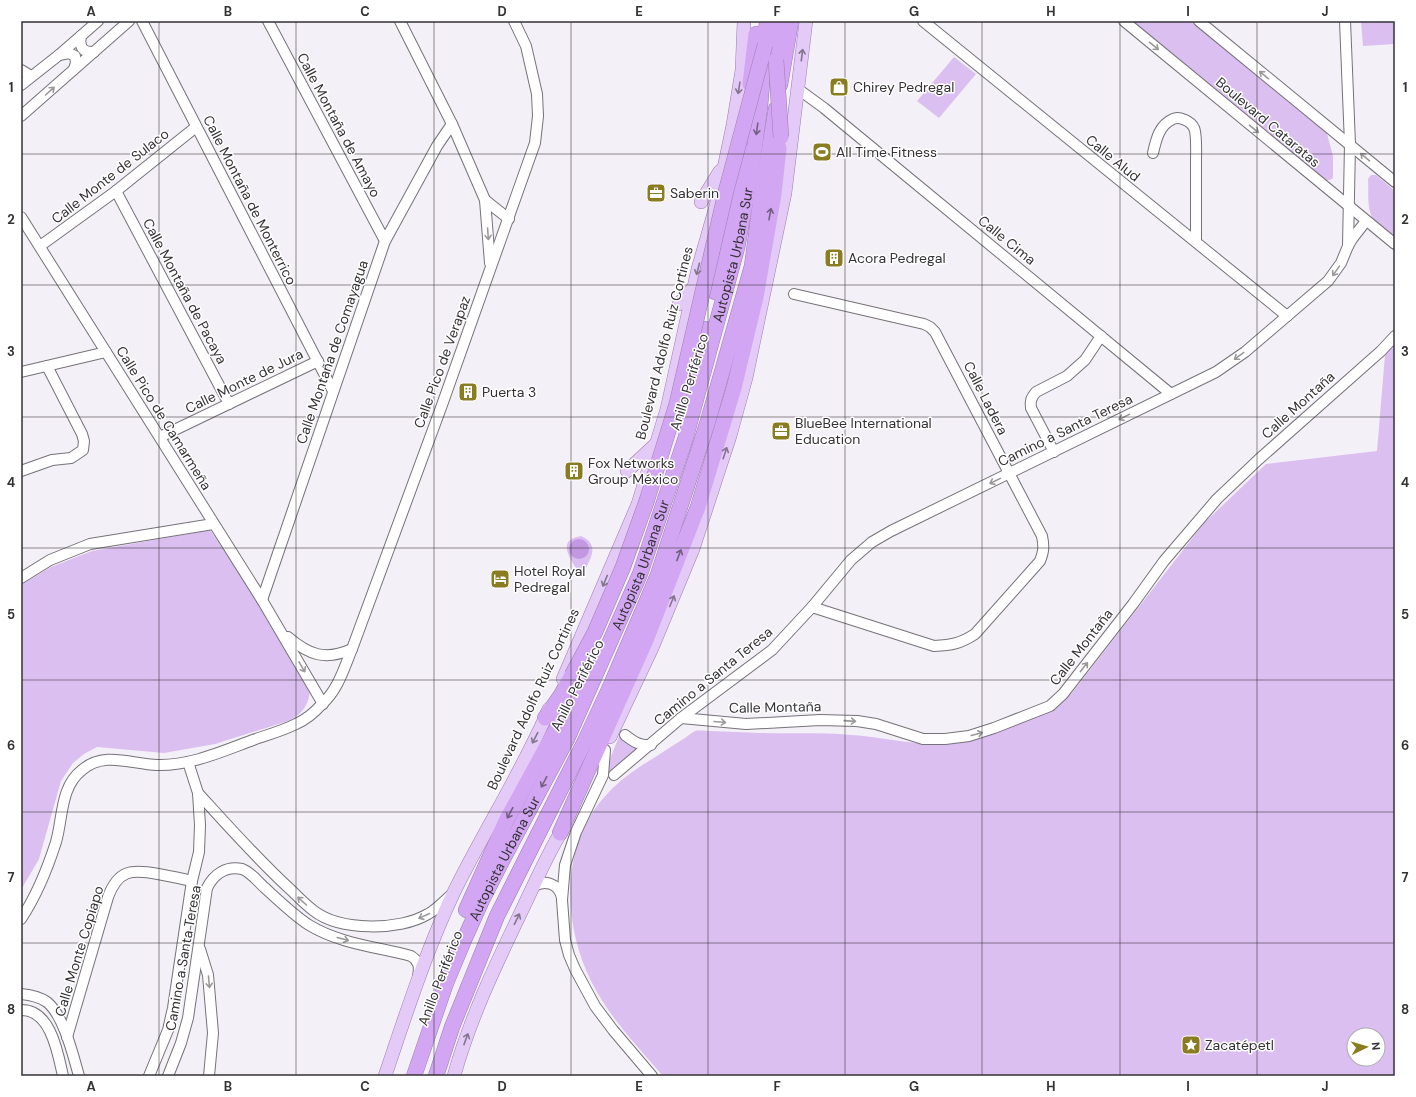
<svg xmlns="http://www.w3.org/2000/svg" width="1416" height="1097" font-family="'DM Sans',sans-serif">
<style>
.green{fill:#dbbff0;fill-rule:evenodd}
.water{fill:#c298e2}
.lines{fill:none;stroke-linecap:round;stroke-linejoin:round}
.minor-casing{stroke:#767279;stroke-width:12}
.major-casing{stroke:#9b7db0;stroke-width:14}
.highway-casing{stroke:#9b7db0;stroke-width:16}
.minor{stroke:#fff;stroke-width:10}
.major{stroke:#e4caf7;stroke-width:13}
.highway{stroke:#d2a6f2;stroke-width:15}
.highway-bridge-casing{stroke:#9b7db0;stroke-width:16;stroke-linecap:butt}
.highway-bridge{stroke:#d2a6f2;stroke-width:15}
.oneway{stroke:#9a989a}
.oneway2{stroke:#83768c}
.oneway3{stroke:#736081}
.grid{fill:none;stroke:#343235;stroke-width:1;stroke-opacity:0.55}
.labels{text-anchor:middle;stroke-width:3;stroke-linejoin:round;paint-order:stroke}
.poi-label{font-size:14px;fill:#343235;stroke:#fff;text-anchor:start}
.street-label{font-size:14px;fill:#343235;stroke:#fff}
.neatline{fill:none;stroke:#343235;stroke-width:1.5}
.grid-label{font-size:13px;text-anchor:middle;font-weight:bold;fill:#343235}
</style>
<rect width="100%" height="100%" fill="#f4f0f7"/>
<g class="green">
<path d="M 1133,21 L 1192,21 L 1326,130 L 1333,156 L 1333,178 L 1330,180 L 1325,180 Z"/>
<path d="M 1361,21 L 1395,21 L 1395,44 L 1363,46 Z"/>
<path d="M 954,57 L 976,74 L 939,118 L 917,101 Z"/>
<path d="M 1371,175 L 1376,175 L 1395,191 L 1395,238 C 1389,233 1381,228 1375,222 C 1366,211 1369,192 1368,179 Z"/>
<path d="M 1395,344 L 1395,1076 L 663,1076 C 637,1046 609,1017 591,981 C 562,923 560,842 608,793 C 623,777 639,767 657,756 C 666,750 675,744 685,738 C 688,736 691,733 695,731 C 699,730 706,731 711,731 C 728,732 744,732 760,733 C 791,734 820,732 851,735 C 873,736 894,741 916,743 C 955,747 992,737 1027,720 C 1032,718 1037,717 1042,715 C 1054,709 1063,702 1072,693 L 1204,523 L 1266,464 L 1377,451 L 1385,355 ZM 1354,1035 L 1378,1035 L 1378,1059 L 1354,1059 Z"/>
<path d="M 210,530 L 258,601 L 310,690 C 309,704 303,713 291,720 L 215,744 L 164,753 L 97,747 L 84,754 L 73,763 L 61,781 L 39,859 L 21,890 L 21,585 L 51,567 L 92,551 Z"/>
<path d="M 581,536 C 601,545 590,559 583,574 L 582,575 L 579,573 C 571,559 555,540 581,536 Z"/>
<path d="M 620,734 L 628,744 L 639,748 L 611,772 L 607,771 L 607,766 Z"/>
</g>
<circle class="water" cx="579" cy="549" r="10"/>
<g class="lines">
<defs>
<g id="minor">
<path d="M 142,21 L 333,391"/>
<path d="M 268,21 L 385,241"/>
<path d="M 400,21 L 452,124 L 485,200 L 490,263"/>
<path d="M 923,21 L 1287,316"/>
<path d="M 1124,21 L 1395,244"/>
<path d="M 1199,21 L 1395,182"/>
<path d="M 81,36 C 79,46 82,53 94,52"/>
<path d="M 59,55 L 69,53 L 75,56 L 76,63 L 74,69"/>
<path d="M 21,70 L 31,76"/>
<path d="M 21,85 L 59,55 L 98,21"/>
<path d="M 798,89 L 824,108 L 1171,394"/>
<path d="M 21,116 L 129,21"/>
<path d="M 1153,153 C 1156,140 1159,125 1173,119 C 1179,116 1191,121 1194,128 C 1197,134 1196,154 1196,162 C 1196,189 1196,216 1196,242"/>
<path d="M 116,191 L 229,404"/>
<path d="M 485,200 L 509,219"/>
<path d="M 21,217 L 262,600 L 323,704"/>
<path d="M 40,246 L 116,191 L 196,127"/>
<path d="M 1348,246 L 1352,239 L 1366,221"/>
<path d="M 794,294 L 924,324 L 930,327 L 935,332 L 1042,536 C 1044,546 1044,551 1040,561 L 975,634 C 960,644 951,645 934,646 L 812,607"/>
<path d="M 21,372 L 106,352"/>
<path d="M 160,437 L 318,361"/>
<path d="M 1054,452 L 1031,408 C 1030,401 1031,398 1036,392 L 1067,376 L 1085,360 L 1101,336"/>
<path d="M 21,471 L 52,460 L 71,458 L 83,450 L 84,441 L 82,434 L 47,366"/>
<path d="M 21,578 L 50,560 L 90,544 L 213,524"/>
<path d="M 262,600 L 385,241 L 437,146 L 452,124"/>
<path d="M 288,637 C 309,655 325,661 352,649"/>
<path d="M 681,718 L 746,724 L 820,720 L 857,721 L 876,724 L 923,739 L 945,739 L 969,736 L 994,728 L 1050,706 L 1063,694 L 1133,604 L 1164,561 L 1217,499 L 1258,460 L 1381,351 L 1395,336"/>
<path d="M 625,735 C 634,742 640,746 651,745"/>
<path d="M 605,750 L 603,775 L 576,832 L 565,865 L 562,900 L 565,940 L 569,955 L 575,969 L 595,1006 L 613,1030 L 652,1076"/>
<path d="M 614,775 L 681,718 L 772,650 L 812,607 L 851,560 L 872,542 L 891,531 L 1216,372 L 1245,352 L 1328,281 L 1341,263 L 1348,246 L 1350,144 L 1345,21"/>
<path d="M 198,793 C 228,826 258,860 291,890 C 298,897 306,905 314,911 C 340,931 400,931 428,914 C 436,910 444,901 451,895"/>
<path d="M 533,887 C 544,879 559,883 562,898"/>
<path d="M 21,919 C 35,898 48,867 56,842 C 63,818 60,787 82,770 C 104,751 131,764 157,765 C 190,766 223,751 253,740 C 267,735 282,731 296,724 C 305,720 315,712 322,704 C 338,690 344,668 352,649 L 442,405 L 535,143 L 538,116 L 537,94 L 526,46 L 514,21"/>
<path d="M 200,949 L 208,975 L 213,1033 L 209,1076"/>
<path d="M 21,994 C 30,995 40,997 47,1002 C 64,1016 73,1055 79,1076"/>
<path d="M 21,1010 C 51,1009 58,1054 63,1076"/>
<path d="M 67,1037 L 108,897 C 118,870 131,869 158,874 C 169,876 180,878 192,881"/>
<path d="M 149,1076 L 168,1030 L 173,1008 L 192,881 L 199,852 L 200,825 L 198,793 L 188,762"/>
<path d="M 168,1076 L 181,1043 L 188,1018 L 207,888 C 214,874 226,866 242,869 C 251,872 258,882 265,888 C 277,899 296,917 309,925 C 340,944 378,947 411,956 C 419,961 420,967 418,976"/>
</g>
<g id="major">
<path d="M 701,202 L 720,171"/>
<path d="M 679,304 L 692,289"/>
<path d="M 627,471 L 655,445"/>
<path d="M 563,679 L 638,504 L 667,409 L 698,269 L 716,206 L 733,125 L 742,70 L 744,21"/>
<path d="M 610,737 L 652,648 L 693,549 L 730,436 L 746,378 L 785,193 L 806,21"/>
<path d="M 385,1076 C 406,1014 426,951 454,892 C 484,831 522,772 549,709"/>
<path d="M 454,1076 C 470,1018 497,962 523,908 C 537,879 549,850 566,824"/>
</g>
<g id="highway">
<path d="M 777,47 L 780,21"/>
<path d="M 750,84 L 756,34"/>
<path d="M 780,85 L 791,21"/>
<path d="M 715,292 L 736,199 L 742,151"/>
<path d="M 684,400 L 705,329"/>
<path d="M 545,718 L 561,695 L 572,675"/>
<path d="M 560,833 L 646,640 L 698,507 L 734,388 L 756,297 L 774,194 L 779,148"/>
<path d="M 466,910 L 506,821 L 584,678"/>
<path id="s1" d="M 414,1076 L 446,983 L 464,940 L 482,900 L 505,855 L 567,739 L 640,574 L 685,440 L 737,248 L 751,172 L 760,107 L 767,21"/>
<path d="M 436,1076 L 452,1027 L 497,916 L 585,741 L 611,685 L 658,575 L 708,421 L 752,266 L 760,205 L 776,109"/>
</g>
</defs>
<use href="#minor" class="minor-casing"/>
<use href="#major" class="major-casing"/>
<use href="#highway" class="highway-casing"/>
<use href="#minor" class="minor"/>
<use href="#major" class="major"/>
<use href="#highway" class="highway"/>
<defs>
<g id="highway-bridge">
<path d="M 776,60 L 781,137"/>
<path d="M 572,675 L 595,632 L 623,567 L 647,500 L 677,403 L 726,191 L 765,45"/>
</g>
</defs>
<use href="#highway-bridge" class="highway-bridge-casing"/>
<use href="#highway-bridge" class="highway-bridge"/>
</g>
<defs><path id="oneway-shaft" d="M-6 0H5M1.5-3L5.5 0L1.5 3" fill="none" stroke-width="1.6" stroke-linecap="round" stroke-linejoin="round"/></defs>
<g class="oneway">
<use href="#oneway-shaft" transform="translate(1154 46) rotate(40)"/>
<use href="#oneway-shaft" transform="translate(1264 75) rotate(-141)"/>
<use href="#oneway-shaft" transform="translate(50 91) rotate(-42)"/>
<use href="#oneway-shaft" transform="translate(1254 129) rotate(40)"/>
<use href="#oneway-shaft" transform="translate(1365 157) rotate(-140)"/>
<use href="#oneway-shaft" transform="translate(488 234) rotate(86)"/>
<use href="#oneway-shaft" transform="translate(1336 271) rotate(125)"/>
<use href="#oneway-shaft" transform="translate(1239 356) rotate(144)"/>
<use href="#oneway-shaft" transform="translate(1124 417) rotate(154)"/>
<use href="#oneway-shaft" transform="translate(995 481) rotate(154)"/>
<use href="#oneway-shaft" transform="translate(302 667) rotate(60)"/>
<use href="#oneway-shaft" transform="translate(1084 667) rotate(-52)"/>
<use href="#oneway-shaft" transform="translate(850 721) rotate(4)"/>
<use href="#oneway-shaft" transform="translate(720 722) rotate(5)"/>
<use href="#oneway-shaft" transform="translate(977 734) rotate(-15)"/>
<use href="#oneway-shaft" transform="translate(302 901) rotate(-138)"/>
<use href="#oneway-shaft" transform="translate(424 916) rotate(155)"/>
<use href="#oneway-shaft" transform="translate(343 939) rotate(15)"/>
<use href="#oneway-shaft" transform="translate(209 982) rotate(85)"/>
</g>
<g class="oneway2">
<use href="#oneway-shaft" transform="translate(802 55) rotate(-83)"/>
<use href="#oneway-shaft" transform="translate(739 88) rotate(99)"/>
<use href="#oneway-shaft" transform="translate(698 269) rotate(104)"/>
<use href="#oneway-shaft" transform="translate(725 453) rotate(-72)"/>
<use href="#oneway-shaft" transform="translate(605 581) rotate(112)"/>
<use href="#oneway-shaft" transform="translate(672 601) rotate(-67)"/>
<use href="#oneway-shaft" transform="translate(535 738) rotate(117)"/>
<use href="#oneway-shaft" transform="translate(517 919) rotate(-64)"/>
<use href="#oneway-shaft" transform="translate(466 1039) rotate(-70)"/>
</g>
<g class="oneway3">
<use href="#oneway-shaft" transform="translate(757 129) rotate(98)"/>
<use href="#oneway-shaft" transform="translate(770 214) rotate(-80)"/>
<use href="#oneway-shaft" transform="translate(679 555) rotate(-69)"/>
<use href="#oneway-shaft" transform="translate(544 782) rotate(118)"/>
<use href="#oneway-shaft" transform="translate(510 813) rotate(118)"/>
</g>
<path class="grid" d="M 159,21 L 159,1076M 296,21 L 296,1076M 434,21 L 434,1076M 571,21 L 571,1076M 708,21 L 708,1076M 845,21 L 845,1076M 982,21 L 982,1076M 1120,21 L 1120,1076M 1257,21 L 1257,1076M 21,154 L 1395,154M 21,285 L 1395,285M 21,417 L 1395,417M 21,548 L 1395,548M 21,680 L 1395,680M 21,812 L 1395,812M 21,943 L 1395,943"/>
<defs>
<symbol id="shop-square" viewBox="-11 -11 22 22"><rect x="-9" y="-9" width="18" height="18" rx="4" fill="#8a7c21" stroke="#fff"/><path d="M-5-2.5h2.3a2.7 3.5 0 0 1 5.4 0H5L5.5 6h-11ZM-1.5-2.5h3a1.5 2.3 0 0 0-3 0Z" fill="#fff"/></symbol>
<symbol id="stadium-square" viewBox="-11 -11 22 22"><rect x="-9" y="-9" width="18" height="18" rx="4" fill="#8a7c21" stroke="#fff"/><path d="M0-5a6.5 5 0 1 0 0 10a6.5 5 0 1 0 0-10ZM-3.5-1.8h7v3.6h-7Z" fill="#fff"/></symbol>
<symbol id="office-square" viewBox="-11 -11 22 22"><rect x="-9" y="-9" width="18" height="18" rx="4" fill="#8a7c21" stroke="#fff"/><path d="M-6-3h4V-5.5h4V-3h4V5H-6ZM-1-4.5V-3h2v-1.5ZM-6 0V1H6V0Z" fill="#fff"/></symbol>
<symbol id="building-square" viewBox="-11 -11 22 22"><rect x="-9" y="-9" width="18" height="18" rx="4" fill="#8a7c21" stroke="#fff"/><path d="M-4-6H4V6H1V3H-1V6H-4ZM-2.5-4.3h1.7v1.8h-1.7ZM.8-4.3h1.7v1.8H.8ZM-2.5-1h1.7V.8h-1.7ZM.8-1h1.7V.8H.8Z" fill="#fff"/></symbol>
<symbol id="hotel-square" viewBox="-11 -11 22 22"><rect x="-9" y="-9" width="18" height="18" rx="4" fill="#8a7c21" stroke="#fff"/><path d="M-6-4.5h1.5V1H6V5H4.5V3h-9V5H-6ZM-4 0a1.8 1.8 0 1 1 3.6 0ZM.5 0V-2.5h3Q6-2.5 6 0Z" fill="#fff"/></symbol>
<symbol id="sight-square" viewBox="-11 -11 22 22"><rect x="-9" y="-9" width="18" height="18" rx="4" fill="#8a7c21" stroke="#fff"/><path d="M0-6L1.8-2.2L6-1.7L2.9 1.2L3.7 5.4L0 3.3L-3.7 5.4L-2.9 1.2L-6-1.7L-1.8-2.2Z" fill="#fff"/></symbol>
</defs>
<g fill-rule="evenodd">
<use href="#shop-square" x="828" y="76" width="22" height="22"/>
<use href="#stadium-square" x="811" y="141" width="22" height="22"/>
<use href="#office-square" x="645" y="182" width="22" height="22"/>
<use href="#building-square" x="823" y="247" width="22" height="22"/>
<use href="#building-square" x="457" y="381" width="22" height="22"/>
<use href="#office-square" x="770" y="420" width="22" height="22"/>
<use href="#building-square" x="563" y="460" width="22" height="22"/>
<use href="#hotel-square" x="489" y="568" width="22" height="22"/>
<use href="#sight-square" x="1180" y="1034" width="22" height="22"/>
</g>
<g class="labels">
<g class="poi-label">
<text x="853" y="92">Chirey Pedregal</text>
<text x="836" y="157">All Time Fitness</text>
<text x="670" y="198">Saberin</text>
<text x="848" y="263">Acora Pedregal</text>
<text x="482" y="397">Puerta 3</text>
<text x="795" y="428">BlueBee International<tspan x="795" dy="16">Education</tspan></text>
<text x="588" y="468">Fox Networks<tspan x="588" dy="16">Group México</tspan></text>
<text x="514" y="576">Hotel Royal<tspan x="514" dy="16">Pedregal</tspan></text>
<text x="1205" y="1050">Zacatépetl</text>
</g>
<g class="street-label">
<text transform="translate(1268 122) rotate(40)" y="5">Boulevard Cataratas</text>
<text transform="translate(339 125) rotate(62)" y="5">Calle Montaña de Amayo</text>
<text transform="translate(1113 158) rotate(39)" y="5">Calle Alud</text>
<text transform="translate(110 176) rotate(-38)" y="5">Calle Monte de Sulaco</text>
<text transform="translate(250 200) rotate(63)" y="5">Calle Montaña de Monterrico</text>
<text transform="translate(1007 240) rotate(39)" y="5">Calle Cima</text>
<text dy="5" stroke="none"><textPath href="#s1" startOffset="884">Autopista Urbana Sur</textPath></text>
<text transform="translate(185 291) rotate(62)" y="5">Calle Montaña de Pacaya</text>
<text transform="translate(664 343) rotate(-76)" y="5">Boulevard Adolfo Ruiz Cortines</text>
<text transform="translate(332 352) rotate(-71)" y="5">Calle Montaña de Comayagua</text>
<text transform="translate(442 362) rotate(-70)" y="5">Calle Pico de Verapaz</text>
<text transform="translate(244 381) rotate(-26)" y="5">Calle Monte de Jura</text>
<text transform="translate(689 382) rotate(-73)" y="5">Anillo Periférico</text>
<text transform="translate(986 398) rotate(63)" y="5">Calle Ladera</text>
<text transform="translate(1298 405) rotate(-42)" y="5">Calle Montaña</text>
<text transform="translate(164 418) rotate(58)" y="5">Calle Pico de Camarmeña</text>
<text transform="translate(1065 430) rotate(-26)" y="5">Camino a Santa Teresa</text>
<text dy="5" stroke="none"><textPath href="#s1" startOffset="560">Autopista Urbana Sur</textPath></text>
<text transform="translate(1081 647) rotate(-52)" y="5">Calle Montaña</text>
<text transform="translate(713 676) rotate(-39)" y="5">Camino a Santa Teresa</text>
<text transform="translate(577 685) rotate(-63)" y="5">Anillo Periférico</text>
<text transform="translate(533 699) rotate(-65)" y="5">Boulevard Adolfo Ruiz Cortines</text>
<text transform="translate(775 707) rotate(-1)" y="5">Calle Montaña</text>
<text dy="5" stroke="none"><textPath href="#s1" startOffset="236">Autopista Urbana Sur</textPath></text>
<text transform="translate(79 951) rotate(-73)" y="5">Calle Monte Copiapo</text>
<text transform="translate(183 958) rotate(-80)" y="5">Camino a Santa Teresa</text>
<text transform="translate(440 978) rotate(-69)" y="5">Anillo Periférico</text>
</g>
</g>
<rect width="1416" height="1097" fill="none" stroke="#ffffff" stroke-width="44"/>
<g transform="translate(1366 1047) rotate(85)"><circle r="19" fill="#ffffff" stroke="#aeadae"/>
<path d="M0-3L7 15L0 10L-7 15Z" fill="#8a7c21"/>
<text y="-6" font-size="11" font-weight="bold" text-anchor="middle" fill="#343235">N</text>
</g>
<rect x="22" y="22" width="1372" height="1053" class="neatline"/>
<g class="grid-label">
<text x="91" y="16">A</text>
<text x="228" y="16">B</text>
<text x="365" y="16">C</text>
<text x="502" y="16">D</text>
<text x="639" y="16">E</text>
<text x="777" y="16">F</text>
<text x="914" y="16">G</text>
<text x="1051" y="16">H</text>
<text x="1188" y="16">I</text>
<text x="1325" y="16">J</text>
<text x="11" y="92">1</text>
<text x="1405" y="92">1</text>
<text x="11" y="224">2</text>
<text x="1405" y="224">2</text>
<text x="11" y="356">3</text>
<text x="1405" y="356">3</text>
<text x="11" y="487">4</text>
<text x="1405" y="487">4</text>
<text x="11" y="619">5</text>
<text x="1405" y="619">5</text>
<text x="11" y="750">6</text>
<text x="1405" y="750">6</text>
<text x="11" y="882">7</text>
<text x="1405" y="882">7</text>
<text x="11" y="1014">8</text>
<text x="1405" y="1014">8</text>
<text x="91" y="1091">A</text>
<text x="228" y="1091">B</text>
<text x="365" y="1091">C</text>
<text x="502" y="1091">D</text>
<text x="639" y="1091">E</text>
<text x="777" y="1091">F</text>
<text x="914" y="1091">G</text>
<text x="1051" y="1091">H</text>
<text x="1188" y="1091">I</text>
<text x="1325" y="1091">J</text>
</g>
</svg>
